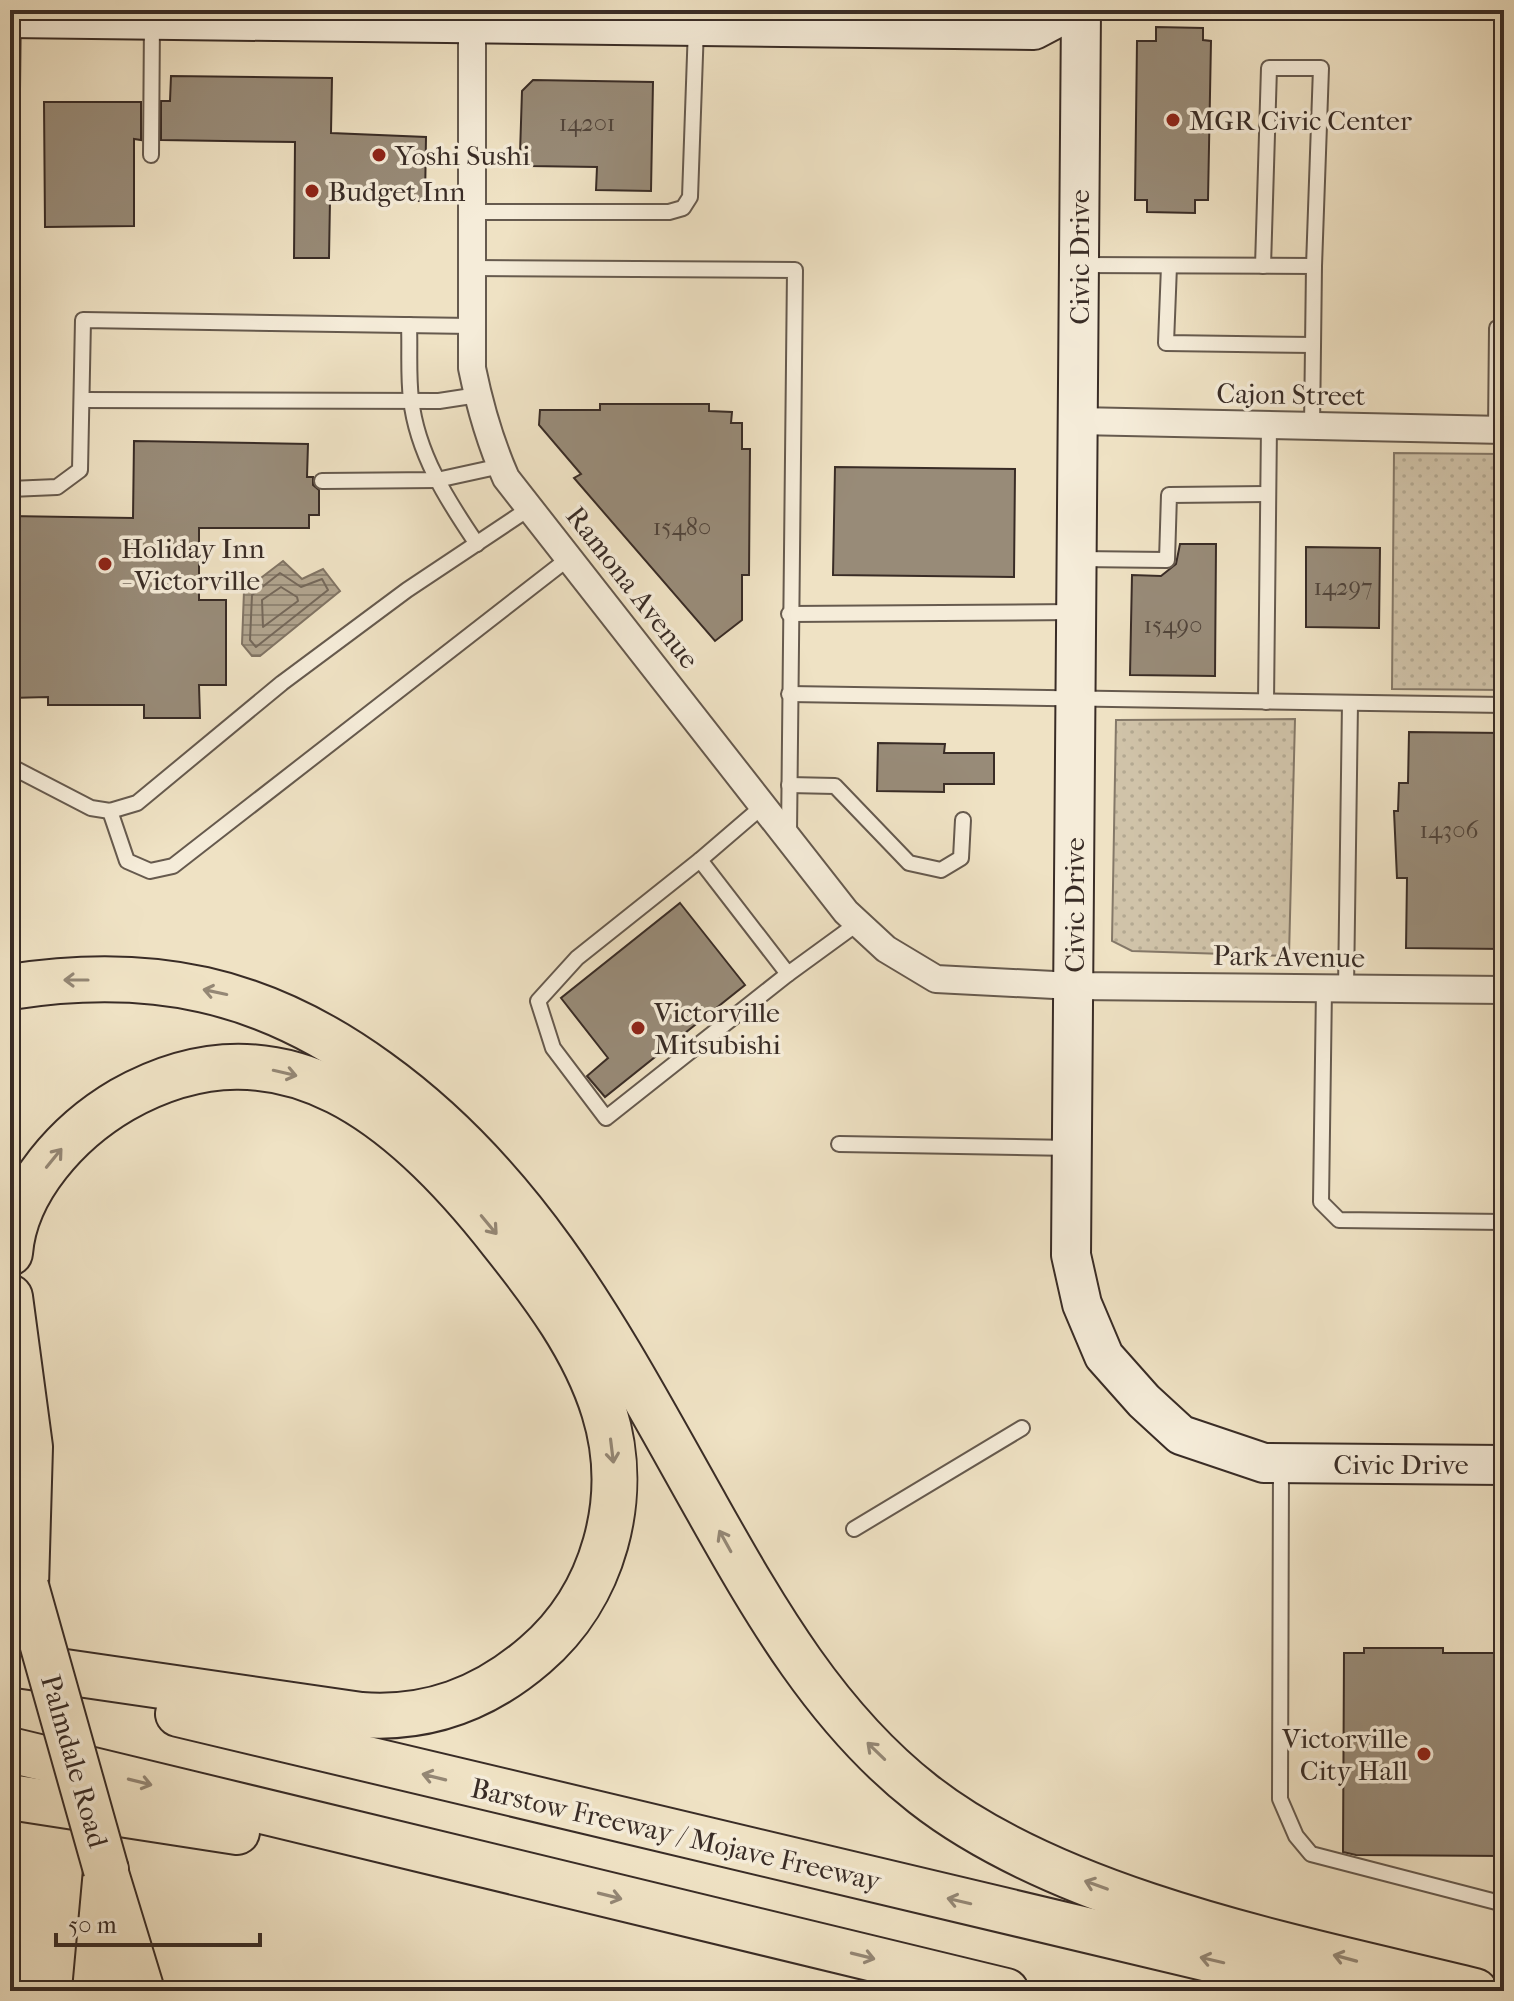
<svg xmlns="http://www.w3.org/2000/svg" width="1514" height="2001" font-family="'IM FELL French Canon',serif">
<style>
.grass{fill:url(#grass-dots);stroke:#847868;stroke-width:2}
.water{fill:url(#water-rules);stroke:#817464;stroke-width:2}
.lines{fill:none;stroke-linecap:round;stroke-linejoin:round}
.shore{stroke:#75685a;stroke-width:2}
.building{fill:#988b78;stroke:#392c26;stroke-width:2}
.lane-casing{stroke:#665a4e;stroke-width:18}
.street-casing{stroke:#665a4e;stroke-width:30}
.secondary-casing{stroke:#392c26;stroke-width:42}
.primary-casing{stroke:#392c26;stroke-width:46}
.highway-casing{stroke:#392c26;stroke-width:48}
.lane{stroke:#f5ecd9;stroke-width:14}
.street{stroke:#f5ecd9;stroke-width:26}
.secondary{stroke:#f5ecd9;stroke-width:38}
.primary{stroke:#efe2c4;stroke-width:42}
.highway{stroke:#efe2c4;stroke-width:44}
.highway-bridge-casing{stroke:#392c26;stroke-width:48;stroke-linecap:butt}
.highway-bridge{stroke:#efe2c4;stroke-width:44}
.oneway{stroke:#948775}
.poi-dot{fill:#8f2418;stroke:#f5ecd9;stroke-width:3}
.labels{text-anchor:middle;stroke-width:7;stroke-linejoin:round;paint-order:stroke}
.number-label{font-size:24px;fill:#51443a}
.poi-label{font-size:28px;fill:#392c26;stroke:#f5ecd9;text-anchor:start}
.street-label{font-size:28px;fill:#392c26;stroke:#f5ecd9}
</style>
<defs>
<pattern id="grass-dots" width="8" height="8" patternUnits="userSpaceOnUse" patternTransform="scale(2)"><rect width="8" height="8" fill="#d0c3a9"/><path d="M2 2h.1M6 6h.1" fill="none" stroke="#b3a891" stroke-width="1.8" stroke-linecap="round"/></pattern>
<pattern id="water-rules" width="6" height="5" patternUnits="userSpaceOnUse" patternTransform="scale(2)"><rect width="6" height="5" fill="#b1a48e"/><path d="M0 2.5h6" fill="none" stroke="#918674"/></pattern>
</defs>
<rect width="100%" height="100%" fill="#efe2c4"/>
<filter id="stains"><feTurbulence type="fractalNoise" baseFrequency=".0025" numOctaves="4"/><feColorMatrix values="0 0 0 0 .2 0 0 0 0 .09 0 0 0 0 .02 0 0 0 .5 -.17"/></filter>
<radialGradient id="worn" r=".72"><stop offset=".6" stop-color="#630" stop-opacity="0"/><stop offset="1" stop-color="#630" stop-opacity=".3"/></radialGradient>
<g class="grass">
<path d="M 1394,453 L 1504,454 L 1504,690 L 1392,689 Z"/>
<path d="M 1295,719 L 1289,956 L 1132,951 L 1112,941 L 1116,720 Z"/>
</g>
<path class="water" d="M 283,561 L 302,579 L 323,569 L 340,591 L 260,656 L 252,656 L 242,644 L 244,591 Z"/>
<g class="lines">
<g class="shore">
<path d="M 280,573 L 301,587 L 322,579 L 328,590 L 256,647 L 250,640 L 252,595 Z"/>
<path d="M 281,587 L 297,597 L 298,601 L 263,627 L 262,600 Z"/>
</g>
</g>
<g class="building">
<path d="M 1156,27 L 1203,28 L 1203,40 L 1211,41 L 1208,200 L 1195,200 L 1195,213 L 1147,212 L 1147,200 L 1135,200 L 1137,41 L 1156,41 Z"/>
<path d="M 171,76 L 332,78 L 331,133 L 426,137 L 425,201 L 330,200 L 329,258 L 294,258 L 295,142 L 161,140 L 161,101 L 170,101 Z"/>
<path d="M 533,80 L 653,82 L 651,191 L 596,190 L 597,167 L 529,166 L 520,154 L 522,91 Z"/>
<path d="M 44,102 L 141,102 L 141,140 L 134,139 L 134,226 L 45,227 Z"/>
<path d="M 600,404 L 709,404 L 709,411 L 732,412 L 731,423 L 742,423 L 742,449 L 750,449 L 749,575 L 742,575 L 742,620 L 715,641 L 574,478 L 581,474 L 539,425 L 540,410 L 600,410 Z"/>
<path d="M 134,441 L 308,444 L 307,477 L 313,477 L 313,485 L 319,490 L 319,515 L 309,515 L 309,528 L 199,528 L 199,600 L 226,600 L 226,685 L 199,685 L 200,718 L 144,718 L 144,705 L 48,705 L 48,697 L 10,698 L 10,516 L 133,518 Z"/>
<path d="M 835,467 L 1015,469 L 1014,577 L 833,575 Z"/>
<path d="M 1180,544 L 1216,544 L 1215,676 L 1130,675 L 1132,575 L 1161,576 L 1176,564 Z"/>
<path d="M 1306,547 L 1380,548 L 1379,628 L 1306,627 Z"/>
<path d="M 1409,732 L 1504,733 L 1504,949 L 1406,948 L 1407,878 L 1397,878 L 1394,811 L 1398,811 L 1399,783 L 1408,783 Z"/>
<path d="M 878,743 L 945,744 L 944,753 L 994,753 L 994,784 L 944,784 L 944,792 L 877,791 Z"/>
<path d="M 680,903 L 745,985 L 605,1097 L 587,1076 L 608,1058 L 561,998 Z"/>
<path d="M 1364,1648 L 1443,1648 L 1443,1653 L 1504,1653 L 1504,1856 L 1356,1855 L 1343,1852 L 1344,1653 L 1364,1653 Z"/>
</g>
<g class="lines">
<defs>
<g id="lane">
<path d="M 151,155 L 152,20"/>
<path d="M 471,212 L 669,212 L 683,208 L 690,197 L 696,27"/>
<path d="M 10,227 L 13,20"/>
<path d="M 1079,265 L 1314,266 L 1312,427"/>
<path d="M 1169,266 L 1166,343 L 1313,345"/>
<path d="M 1263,266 L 1269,68 L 1321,68 L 1314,266"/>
<path d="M 471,268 L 795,270 L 789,834"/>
<path d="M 409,325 C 410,350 408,375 411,399 C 417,453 447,500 477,544"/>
<path d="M 82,400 L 439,401 L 478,395"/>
<path d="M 1496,430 L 1497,328"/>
<path d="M 10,459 L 12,390"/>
<path d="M 322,481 L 437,480 L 501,466"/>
<path d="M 10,489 L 57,487 L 80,470 L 83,320 L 471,326"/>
<path d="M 1079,559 L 1167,560 L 1169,495 L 1267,494"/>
<path d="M 789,614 L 1075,612"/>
<path d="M 789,694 L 1504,705"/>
<path d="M 1266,702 L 1269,426"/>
<path d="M 10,766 L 91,808 L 110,811 L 137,803 L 282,683 L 407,590 L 530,508"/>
<path d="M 789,785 L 835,786 L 909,863 L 941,870 L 961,858 L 963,820"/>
<path d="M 764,805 L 700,860 L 788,974 L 858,923"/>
<path d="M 110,811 L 127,861 L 150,871 L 173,866 L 569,558"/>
<path d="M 700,860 L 577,958 L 538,1001 L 553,1048 L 606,1118 L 788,974"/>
<path d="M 1324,988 L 1321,1202 L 1339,1220 L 1504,1222"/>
<path d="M 1346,989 L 1350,703"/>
<path d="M 839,1144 L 1072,1148"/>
<path d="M 1281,1463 L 1280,1799 L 1296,1836 L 1311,1854 L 1504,1904"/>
<path d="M 854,1529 L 1022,1428"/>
</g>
<g id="street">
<path d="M 472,10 L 472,368 C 480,407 490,442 506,478 L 846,912 L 886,949 L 936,979 L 1073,986 L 1504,990"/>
<path d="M 1077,421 L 1504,430"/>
</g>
<g id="secondary">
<path d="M 1081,10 L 1071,1255 L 1082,1304 L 1104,1356 L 1144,1401 L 1181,1435 L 1264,1463 L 1504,1465"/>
<path d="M 10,18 L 1034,30 L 1072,10"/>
</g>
<path id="primary" d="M 106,1870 L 143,1991"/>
<g id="highway">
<path d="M 10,987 C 151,965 263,988 378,1072 C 534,1184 615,1345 707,1508 C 766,1613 827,1719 923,1794 C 1063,1904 1304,1949 1475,1991"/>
<path d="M 10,1253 C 15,1189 69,1131 122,1100 C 283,1009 408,1121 503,1243 C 543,1293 585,1349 604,1411 C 631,1498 604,1596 535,1655 C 484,1699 428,1720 361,1715 L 10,1664"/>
<path d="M 10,1297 L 30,1447 L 26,1586"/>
<path d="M 178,1714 L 1343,1991"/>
<path d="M 10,1750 L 1006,1991"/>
<path d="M 10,1797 L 237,1832"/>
<path d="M 95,1991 L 106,1870"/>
</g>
</defs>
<use href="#lane" class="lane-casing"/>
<use href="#street" class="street-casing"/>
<use href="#secondary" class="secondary-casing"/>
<use href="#primary" class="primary-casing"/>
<use href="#highway" class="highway-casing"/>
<use href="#lane" class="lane"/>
<use href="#street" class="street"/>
<use href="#secondary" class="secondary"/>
<use href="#primary" class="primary"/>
<use href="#highway" class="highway"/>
<defs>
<path id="highway-bridge" d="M 26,1586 L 106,1870"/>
</defs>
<use href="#highway-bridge" class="highway-bridge-casing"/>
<use href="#highway-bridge" class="highway-bridge"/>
</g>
<defs><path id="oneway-shaft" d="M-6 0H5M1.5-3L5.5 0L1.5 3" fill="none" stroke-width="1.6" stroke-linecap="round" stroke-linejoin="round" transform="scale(2)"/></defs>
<g class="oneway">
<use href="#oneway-shaft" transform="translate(76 980) rotate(-180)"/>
<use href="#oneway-shaft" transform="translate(215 992) rotate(-168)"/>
<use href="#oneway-shaft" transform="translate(285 1073) rotate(13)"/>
<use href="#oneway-shaft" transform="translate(54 1158) rotate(-51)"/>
<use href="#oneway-shaft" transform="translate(489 1225) rotate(50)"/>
<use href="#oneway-shaft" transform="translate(612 1451) rotate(83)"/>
<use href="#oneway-shaft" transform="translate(725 1541) rotate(-119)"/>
<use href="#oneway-shaft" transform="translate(876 1751) rotate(-136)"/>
<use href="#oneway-shaft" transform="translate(434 1777) rotate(-166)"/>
<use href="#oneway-shaft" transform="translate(140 1782) rotate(14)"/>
<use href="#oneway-shaft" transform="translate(1096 1885) rotate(-160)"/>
<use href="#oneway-shaft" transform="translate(610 1896) rotate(14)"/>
<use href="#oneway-shaft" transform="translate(959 1901) rotate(-167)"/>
<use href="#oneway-shaft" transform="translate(863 1956) rotate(14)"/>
<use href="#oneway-shaft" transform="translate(1345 1958) rotate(-165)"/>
<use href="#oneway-shaft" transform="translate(1212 1960) rotate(-167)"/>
</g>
<g class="poi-dot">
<circle cx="1173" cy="120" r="8"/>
<circle cx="379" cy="155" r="8"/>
<circle cx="312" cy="191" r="8"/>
<circle cx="105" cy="564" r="8"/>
<circle cx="638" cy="1028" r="8"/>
<circle cx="1424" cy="1754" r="8"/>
</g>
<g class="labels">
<g class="number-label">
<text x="587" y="131">14201</text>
<text x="682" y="535">15480</text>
<text x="1343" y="595">14297</text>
<text x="1173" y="633">15490</text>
<text x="1449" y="838">14306</text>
</g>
<g class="poi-label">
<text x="1189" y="130">MGR Civic Center</text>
<text x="395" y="165">Yoshi Sushi</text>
<text x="328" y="201">Budget Inn</text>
<text x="121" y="558">Holiday Inn<tspan x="121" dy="32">- Victorville</tspan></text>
<text x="654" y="1022">Victorville<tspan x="654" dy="32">Mitsubishi</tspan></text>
<text x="1408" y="1748" text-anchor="end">Victorville<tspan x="1408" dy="32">City Hall</tspan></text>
</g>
<g class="street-label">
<text transform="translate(1079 257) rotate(-90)" y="10">Civic Drive</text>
<text transform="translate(1291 394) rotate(1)" y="10">Cajon Street</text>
<text transform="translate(633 587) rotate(52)" y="10">Ramona Avenue</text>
<text transform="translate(1074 905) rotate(-90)" y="10">Civic Drive</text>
<text transform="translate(1289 956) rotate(1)" y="10">Park Avenue</text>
<text x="1401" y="1474">Civic Drive</text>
<text transform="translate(75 1761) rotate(74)" y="10">Palmdale Road</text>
<text transform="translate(676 1834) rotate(13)" y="10">Barstow Freeway / Mojave Freeway</text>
</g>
</g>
<rect width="1514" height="2001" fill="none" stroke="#efe2c4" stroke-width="40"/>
<rect x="12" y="12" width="1490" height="1977" fill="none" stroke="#392c26" stroke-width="4"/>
<rect x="20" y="20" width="1474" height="1961" fill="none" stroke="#392c26" stroke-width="2"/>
<path d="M56 1933v12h204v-12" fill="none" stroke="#392c26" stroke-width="4"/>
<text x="68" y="1933" font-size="24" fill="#392c26" stroke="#f5ecd9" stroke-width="6" paint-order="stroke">50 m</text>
<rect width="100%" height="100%" filter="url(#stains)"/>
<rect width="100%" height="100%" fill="url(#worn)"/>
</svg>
